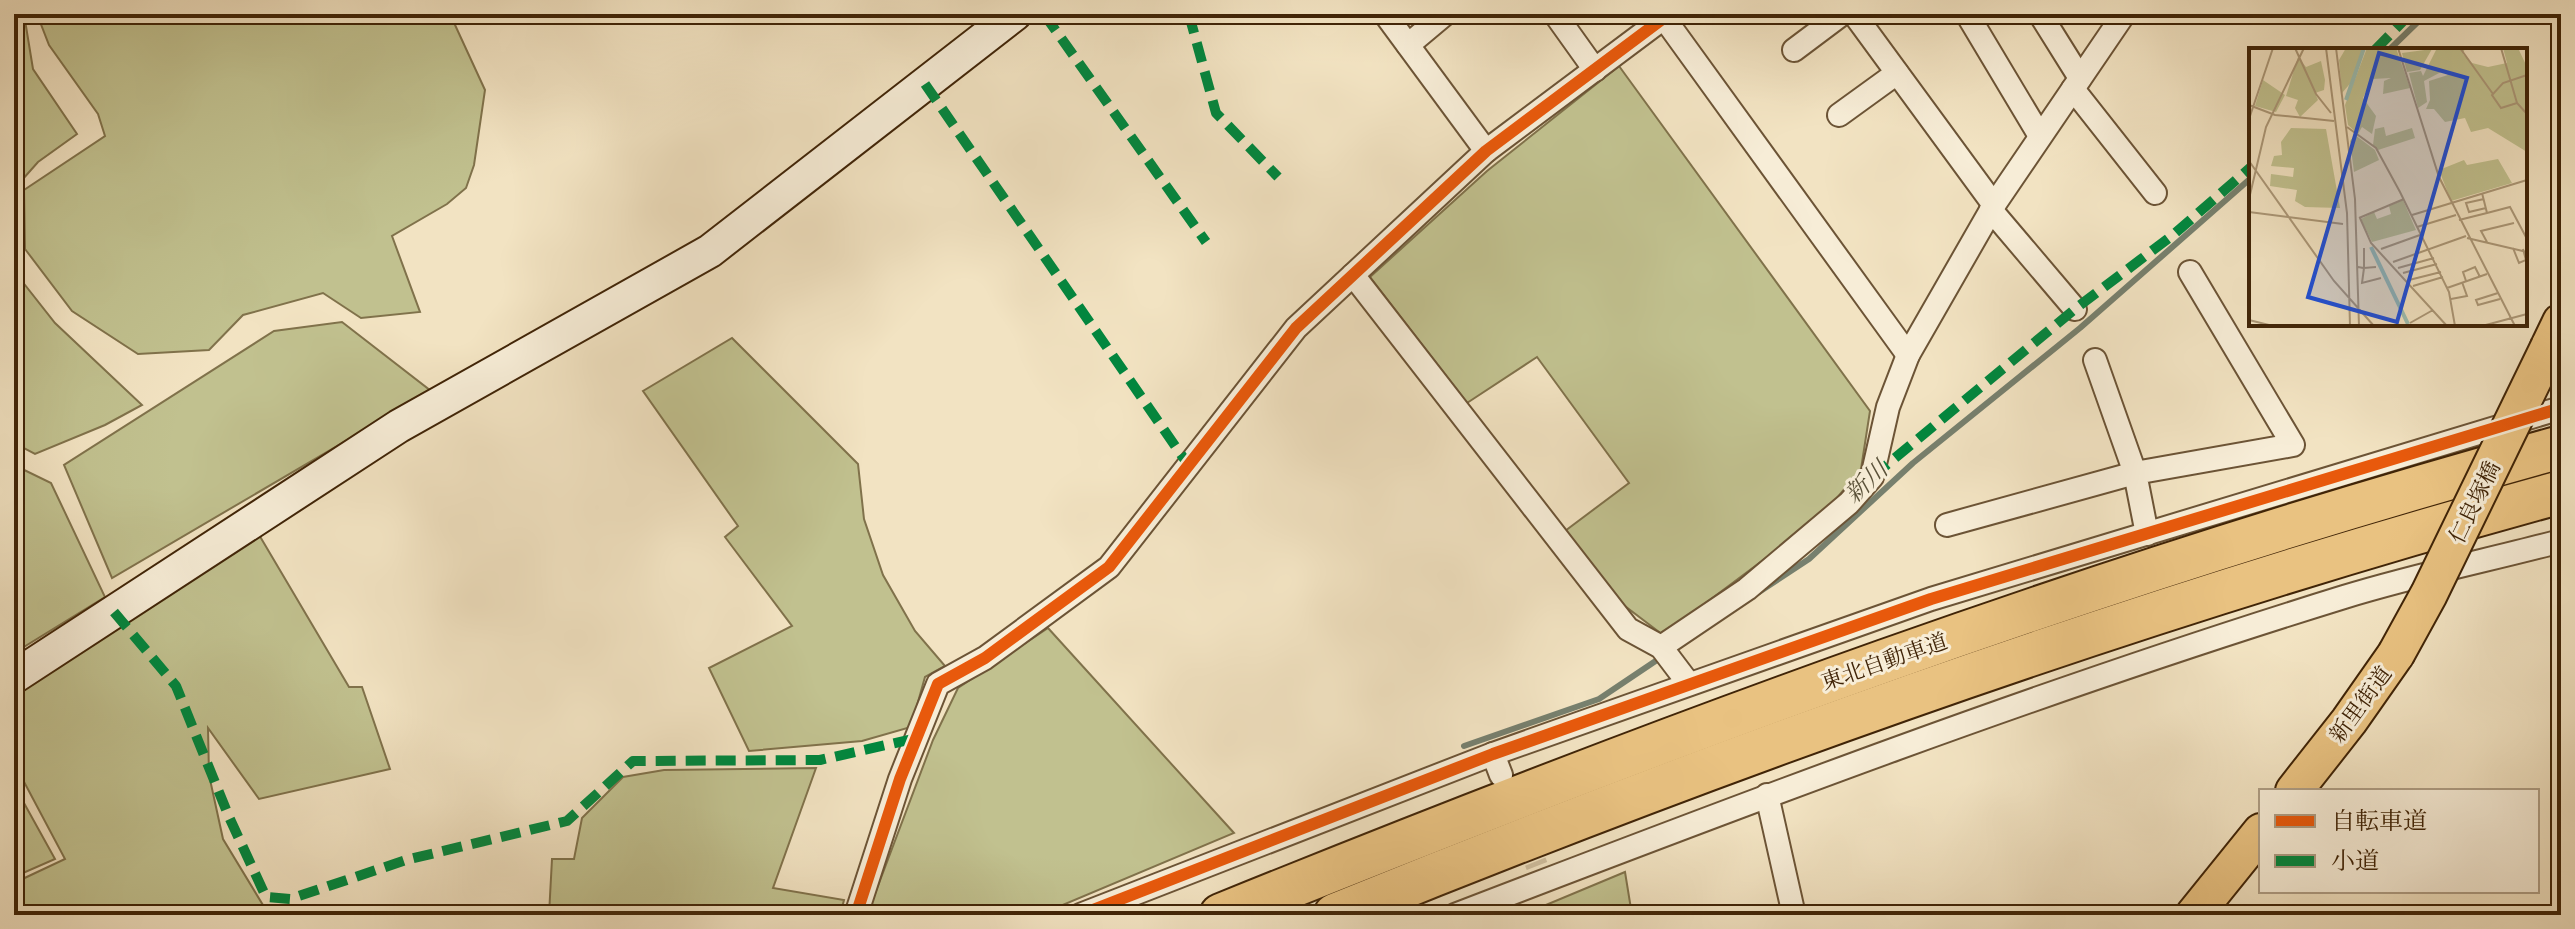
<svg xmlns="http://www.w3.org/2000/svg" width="2575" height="929" font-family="'Old Standard TT','Noto Serif JP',serif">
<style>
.green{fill:#c1c18f;stroke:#80724b;stroke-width:2}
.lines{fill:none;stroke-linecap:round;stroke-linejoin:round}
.stream{stroke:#77806e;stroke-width:6}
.street-tunnel{stroke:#cebd9d;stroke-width:22;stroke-dasharray:22 11;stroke-linecap:butt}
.street-casing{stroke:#6c5436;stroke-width:26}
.secondary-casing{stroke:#402407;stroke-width:36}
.primary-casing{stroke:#402407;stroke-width:40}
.highway-casing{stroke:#402407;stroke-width:46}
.street{stroke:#f7edd7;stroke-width:22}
.secondary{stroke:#f7edd7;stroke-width:32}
.primary{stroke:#e9c281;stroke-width:36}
.highway{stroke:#e9c281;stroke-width:42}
.primary-bridge-casing{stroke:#402407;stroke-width:40;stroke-linecap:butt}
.primary-bridge{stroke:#e9c281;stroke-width:36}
.quiet{stroke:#00873e;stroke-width:10;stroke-dasharray:20 10;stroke-linecap:butt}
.cycleway-casing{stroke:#f7edd7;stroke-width:17}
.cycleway{stroke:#e8590c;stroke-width:12}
.labels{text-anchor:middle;stroke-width:6;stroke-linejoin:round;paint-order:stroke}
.street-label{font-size:22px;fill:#402407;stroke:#f7edd7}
.water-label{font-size:24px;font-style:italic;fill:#5b523a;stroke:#f7edd7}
.inset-river{fill:none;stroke:#9bbeb2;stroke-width:4}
.inset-road{fill:none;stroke:#ab9777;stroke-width:2}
.view{fill:#1d4ed8;fill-opacity:0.15;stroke:#1d4ed8;stroke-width:4}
.inset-edge{fill:none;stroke:#402407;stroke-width:4}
</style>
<rect width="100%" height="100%" fill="#f2e3c2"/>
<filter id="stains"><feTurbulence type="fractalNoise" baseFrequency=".0025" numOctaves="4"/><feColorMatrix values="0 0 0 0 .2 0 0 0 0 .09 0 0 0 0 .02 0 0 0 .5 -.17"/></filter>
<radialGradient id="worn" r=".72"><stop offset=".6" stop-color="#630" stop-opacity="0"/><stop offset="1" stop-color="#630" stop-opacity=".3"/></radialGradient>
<g class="green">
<path d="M 14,14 L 24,14 L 33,69 L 77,134 L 38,162 L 14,189 Z"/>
<path d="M 37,14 L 450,14 L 485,90 L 474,165 L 466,188 L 447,204 L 392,236 L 420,312 L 361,318 L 323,293 L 243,315 L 209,350 L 138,354 L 72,311 L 25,249 L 24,190 L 105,136 L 98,114 L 49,45 Z"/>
<path d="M 1619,66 L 1870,411 L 1861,469 L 1822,516 L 1663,635 L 1596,584 L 1565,531 L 1629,483 L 1537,357 L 1467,403 L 1370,277 L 1487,171 Z"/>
<path d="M 14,271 L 55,323 L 142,405 L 105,425 L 35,454 L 14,443 Z"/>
<path d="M 342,322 L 431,391 L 112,578 L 64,465 L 274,331 Z"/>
<path d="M 732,338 L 858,464 L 864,519 L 883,575 L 915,631 L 945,666 L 925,677 L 911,727 L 862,741 L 749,751 L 709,668 L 792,626 L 725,537 L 738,526 L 643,391 Z"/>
<path d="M 14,465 L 51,483 L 105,597 L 14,653 Z"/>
<path d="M 255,528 L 349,687 L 362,687 L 390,769 L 259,799 L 208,728 L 209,775 L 223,839 L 269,915 L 14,915 L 14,883 L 65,859 L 14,763 L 14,693 Z"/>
<path d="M 1048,628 L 1234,833 L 1039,915 L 923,915 L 922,912 L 908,915 L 867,915 L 933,740 L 958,688 Z"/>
<path d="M 816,768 L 773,888 L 844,900 L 840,915 L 549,915 L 552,859 L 574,859 L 582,818 L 623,777 L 664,770 Z"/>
<path d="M 14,785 L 55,859 L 14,877 Z"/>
<path d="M 1625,872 L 1632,915 L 1522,915 Z"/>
</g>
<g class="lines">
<g class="stream">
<path d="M 2389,50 L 2426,14"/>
<path d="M 1759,592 L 1809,559 L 1913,463 L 2080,328 L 2251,178"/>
<path d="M 1464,746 L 1599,699 L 1663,656"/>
</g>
<path class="street-tunnel" d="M 1523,831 L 1537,866"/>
<defs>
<g id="street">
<path d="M 1385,14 L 1486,151"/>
<path d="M 1555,14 L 1595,70"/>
<path d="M 1854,14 L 1994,205"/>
<path d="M 1967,14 L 2040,136"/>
<path d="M 2040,14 L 2080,78"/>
<path d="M 1664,18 L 1908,355"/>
<path d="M 1408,45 L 1445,14"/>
<path d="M 1794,50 L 1842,14"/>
<path d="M 2073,89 L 2155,193"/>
<path d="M 1839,115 L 1897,73"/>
<path d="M 1991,210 L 2075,309"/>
<path d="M 1353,275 L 1628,629 L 1661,647 L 1689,684"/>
<path d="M 1947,525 L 2135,473 L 2095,360"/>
<path d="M 2147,534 L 2135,473 L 2293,445 L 2190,272"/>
<path d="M 1661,647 L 1747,589 L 1849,503 L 1872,477 L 1888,407 L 1908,355 L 1994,205 L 2124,14"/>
<path d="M 1493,754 L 1501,775"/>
<path d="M 1767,795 L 1794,915"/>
<path d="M 856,915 L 900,779 L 938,684 L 985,658 L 1109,567 L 1296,328 L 1486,151 L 1669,14"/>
<path d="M 1080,915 L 1493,754 L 1931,599 L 2561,408"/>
<path d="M 1455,915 C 1749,802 2043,690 2344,597 C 2415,575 2489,560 2561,541"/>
</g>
<path id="secondary" d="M 14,677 L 399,426 L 710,251 L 1015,14"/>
<g id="primary">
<path d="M 2549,347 L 2561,322"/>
<path d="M 2294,791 L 2349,721 L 2396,654"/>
<path d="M 2194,915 L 2261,832"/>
</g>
<g id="highway">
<path d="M 1221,915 C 1660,737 2104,572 2561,447"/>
<path d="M 1335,915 C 1735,752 2144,606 2561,492"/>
</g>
</defs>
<use href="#street" class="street-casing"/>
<use href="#secondary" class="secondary-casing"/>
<use href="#primary" class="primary-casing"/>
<use href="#highway" class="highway-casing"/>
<use href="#street" class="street"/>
<use href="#secondary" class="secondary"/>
<use href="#primary" class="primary"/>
<use href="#highway" class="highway"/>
<defs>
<path id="primary-bridge" d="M 2396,654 L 2429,594 L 2549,347"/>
</defs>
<use href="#primary-bridge" class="primary-bridge-casing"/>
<use href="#primary-bridge" class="primary-bridge"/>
<g class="quiet">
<path d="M 1044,14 L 1206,242"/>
<path d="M 1194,14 L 1191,22 L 1216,113 L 1278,177"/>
<path d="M 2375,50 L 2410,14"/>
<path d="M 925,84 L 1189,466"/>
<path d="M 1872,477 L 2075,309 L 2173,235 L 2251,167"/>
<path d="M 114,612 L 176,686 L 229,817 L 266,897 L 290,899 L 406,860 L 567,821 L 633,761 L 820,760 L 917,738"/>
</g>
<defs>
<g id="cycleway">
<path d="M 856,915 L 900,779 L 938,684 L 985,658 L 1109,567 L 1296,328 L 1486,151 L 1669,14"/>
<path d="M 1080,915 L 1493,754 L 1931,599 L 2561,408"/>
</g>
</defs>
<use href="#cycleway" class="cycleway-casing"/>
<use href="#cycleway" class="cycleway"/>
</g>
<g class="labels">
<g class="street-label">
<text transform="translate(2474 502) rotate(-64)" y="8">仁良塚橋</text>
<text transform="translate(1884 661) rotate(-19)" y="8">東北自動車道</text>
<text transform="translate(2360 704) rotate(-54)" y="8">新里街道</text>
</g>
<g class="water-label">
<text transform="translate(1866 482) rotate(-43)" y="8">新川</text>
</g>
</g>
<g transform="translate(2249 48)">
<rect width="278" height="278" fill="#f2e3c2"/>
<path d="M 97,0 L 114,0 L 105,31 L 93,45 L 90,12 ZM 118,0 L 147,0 L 161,40 L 134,46 L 135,33 L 142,30 L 123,31 L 114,50 L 127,68 L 123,86 L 113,79 L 109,86 L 99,77 L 96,57 ZM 188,0 L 216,0 L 214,6 L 223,15 L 239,19 L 258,15 L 254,0 L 269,0 L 278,19 L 278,104 L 239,80 L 222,84 L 216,70 L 196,74 L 185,61 L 177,61 L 181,52 L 180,33 L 199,27 L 194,23 L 175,33 L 178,54 L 169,60 L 160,25 L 172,23 L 174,28 ZM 183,1 L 171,22 L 158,24 L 153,5 ZM 49,9 L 57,19 L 72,13 L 76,32 L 75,42 L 66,45 L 69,52 L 51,69 L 46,60 L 49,52 L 37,48 ZM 14,32 L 36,47 L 27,64 L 6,58 ZM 135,79 L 137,88 L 163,80 L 166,90 L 129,102 L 124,97 L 126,81 ZM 42,80 L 77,81 L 91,160 L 56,159 L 46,153 L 48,142 L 21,138 L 22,126 L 44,129 L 45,120 L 22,118 L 25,108 L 33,107 L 32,94 ZM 106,87 L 126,102 L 130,112 L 105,124 L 101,93 ZM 249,111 L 263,135 L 202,153 L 190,122 L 215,112 L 218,117 ZM 154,152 L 167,182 L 123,194 L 112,171 L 125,164 L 128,171 L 142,166 L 140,158 Z" fill="#c1c18f"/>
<path class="inset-river" d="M 97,52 L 115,0M 122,199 L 159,276"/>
<path class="inset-road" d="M 46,0 L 67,46 L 82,65M 77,0 L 98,165 L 101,278M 87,0 L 106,151 L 110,278M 149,0 L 190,129 L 266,278M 211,0 L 244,46M 252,0 L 268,55 L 278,66M 268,55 L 252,60 L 243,47 L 254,35 L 278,27M 0,57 L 26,67 L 85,73M 0,71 L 24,0M 98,79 L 127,100 L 151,144 L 200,244 L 206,278M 0,113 L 85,233 L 125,278M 233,145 L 238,165 L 261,159 L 278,191M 0,151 L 17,79 L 55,0M 235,151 L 217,155 L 220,164 L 237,160M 0,164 L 94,176M 163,167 L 278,132M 110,170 L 155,151M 111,170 L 122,195 L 198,278M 210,172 L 238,165M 168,179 L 207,167M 218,190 L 278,204M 238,194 L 232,183 L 265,175M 115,200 L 115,220 L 127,219M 264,200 L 270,215 L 277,212 L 274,201M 132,201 L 171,187M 144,214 L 217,188M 109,219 L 115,220 L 113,235 L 132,230M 149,220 L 185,210M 154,225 L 188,216M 160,232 L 192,224M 217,233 L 214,224 L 226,219 L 231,229M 164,238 L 194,229M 198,240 L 238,226M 249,245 L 227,252 L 229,257 L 251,251M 202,251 L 218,248 L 213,234M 0,272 L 24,278M 161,275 L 184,262M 233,278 L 278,266"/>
<path class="view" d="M 130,5 L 218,30 L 148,274 L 59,249 Z"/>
<rect width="278" height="278" class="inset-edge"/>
</g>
<rect width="2575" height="929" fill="none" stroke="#f2e3c2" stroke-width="48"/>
<rect x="16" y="16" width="2543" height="897" fill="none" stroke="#402407" stroke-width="4"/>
<rect x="24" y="24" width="2527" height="881" fill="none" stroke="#402407" stroke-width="2"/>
<rect x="2259" y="789" width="280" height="104" fill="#f7edd7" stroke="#ae9d84" stroke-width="2"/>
<rect x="2275" y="815" width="40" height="12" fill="#e8590c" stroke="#ae9d84" stroke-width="2"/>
<text x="2331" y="829" font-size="24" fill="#402407">自転車道</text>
<rect x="2275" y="855" width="40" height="12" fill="#00873e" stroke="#ae9d84" stroke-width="2"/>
<text x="2331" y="869" font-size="24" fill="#402407">小道</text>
<rect width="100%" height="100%" filter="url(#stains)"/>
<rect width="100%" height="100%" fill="url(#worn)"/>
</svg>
